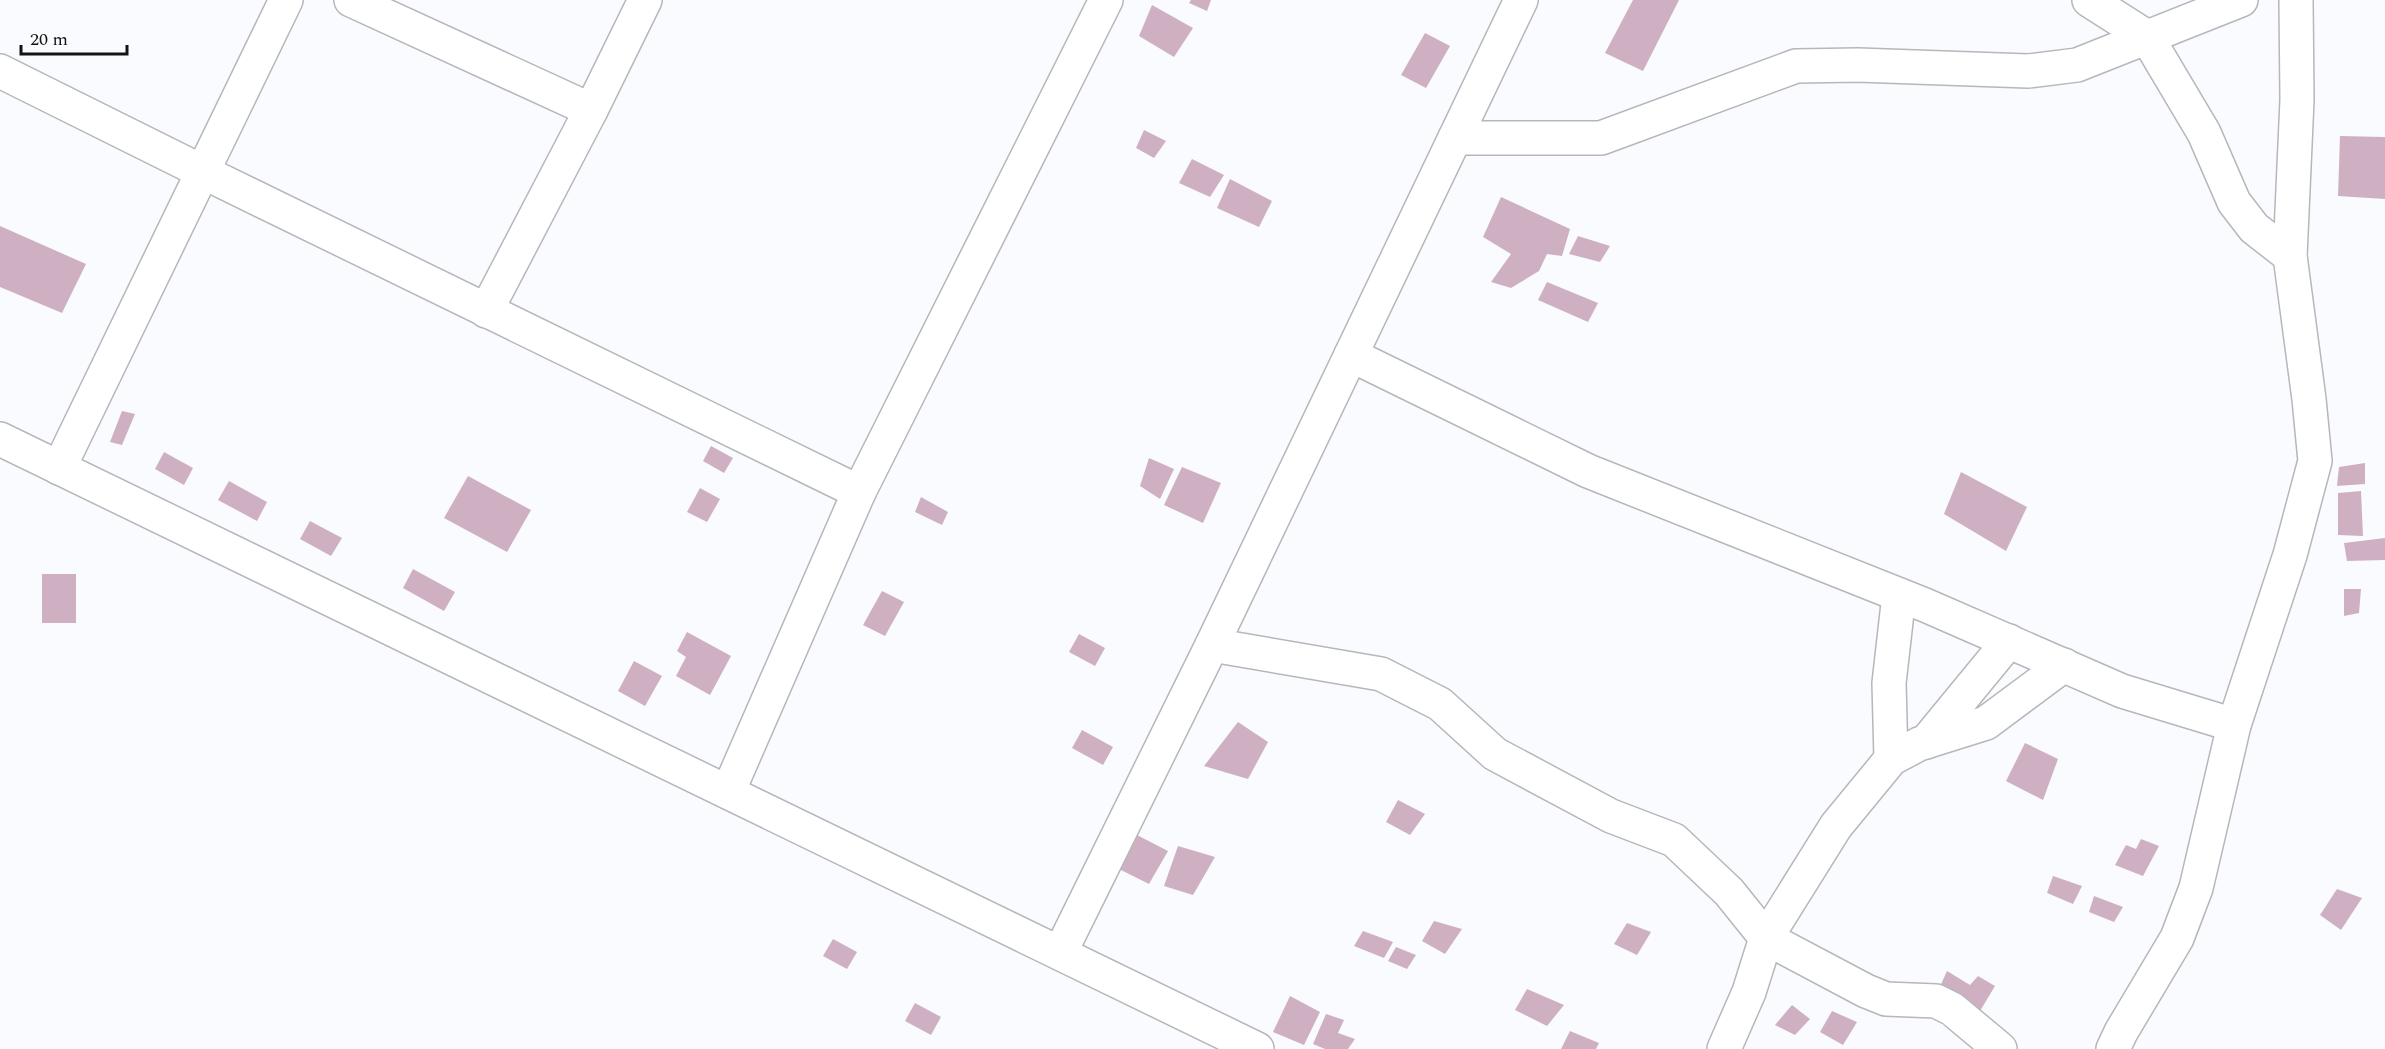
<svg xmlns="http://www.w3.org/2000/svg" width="2385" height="1049" font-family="Spectral,serif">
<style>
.building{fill:#cfb0c3}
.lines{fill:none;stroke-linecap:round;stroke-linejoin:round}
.minor-casing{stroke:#b5b7ba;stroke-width:36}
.minor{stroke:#fff;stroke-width:33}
</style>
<rect width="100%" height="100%" fill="#f9fbfe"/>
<g class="building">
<path d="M 1191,0 L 1211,0 L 1207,11 L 1189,3 Z"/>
<path d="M 1633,0 L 1679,0 L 1643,71 L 1605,53 Z"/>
<path d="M 1152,5 L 1193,28 L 1174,57 L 1139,36 Z"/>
<path d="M 1425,33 L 1450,46 L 1426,88 L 1401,75 Z"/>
<path d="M 1144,130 L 1166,141 L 1154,158 L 1136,148 Z"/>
<path d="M 2340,136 L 2385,137 L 2385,199 L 2338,196 Z"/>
<path d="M 1192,159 L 1224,175 L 1210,197 L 1179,183 Z"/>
<path d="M 1230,179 L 1272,201 L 1259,227 L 1217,208 Z"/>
<path d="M 1501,197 L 1570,229 L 1562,256 L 1547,254 L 1539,271 L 1511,288 L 1491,282 L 1511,254 L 1483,237 Z"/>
<path d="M 0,226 L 86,264 L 62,313 L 0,287 Z"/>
<path d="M 1578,236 L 1610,246 L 1600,262 L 1569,254 Z"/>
<path d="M 1547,282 L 1598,303 L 1588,322 L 1538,300 Z"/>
<path d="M 122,411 L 135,414 L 122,445 L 110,442 Z"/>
<path d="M 711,446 L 733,458 L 724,473 L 703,461 Z"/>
<path d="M 164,452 L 193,468 L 184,485 L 155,469 Z"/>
<path d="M 1149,458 L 1174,469 L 1160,499 L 1140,486 Z"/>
<path d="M 2365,463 L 2365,484 L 2337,486 L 2339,467 Z"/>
<path d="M 1182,467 L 1221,483 L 1203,523 L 1164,505 Z"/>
<path d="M 1961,472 L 2027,507 L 2006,551 L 1944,514 Z"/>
<path d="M 468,476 L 531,510 L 507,552 L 444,518 Z"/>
<path d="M 229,481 L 267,502 L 257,521 L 218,500 Z"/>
<path d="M 700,488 L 720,499 L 707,522 L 687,512 Z"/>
<path d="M 2361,491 L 2363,536 L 2338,535 L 2338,493 Z"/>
<path d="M 921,497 L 948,512 L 942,525 L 915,512 Z"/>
<path d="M 310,521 L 342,538 L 331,556 L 300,539 Z"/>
<path d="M 2385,538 L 2385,560 L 2347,561 L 2344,543 Z"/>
<path d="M 413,569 L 455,592 L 444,611 L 403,588 Z"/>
<rect x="42" y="574" width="34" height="49"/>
<path d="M 2344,589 L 2361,589 L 2359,613 L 2344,616 Z"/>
<path d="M 882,591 L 904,602 L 885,636 L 863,625 Z"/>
<path d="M 687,632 L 731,656 L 710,695 L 676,676 L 686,657 L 677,651 Z"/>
<path d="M 1079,634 L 1105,648 L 1095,666 L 1069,652 Z"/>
<path d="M 634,661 L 662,676 L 645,706 L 618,691 Z"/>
<path d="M 1238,722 L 1268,742 L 1248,779 L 1204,766 Z"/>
<path d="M 1082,730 L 1113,747 L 1103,765 L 1072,748 Z"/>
<path d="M 2025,743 L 2058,759 L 2043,800 L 2006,781 Z"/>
<path d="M 1398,800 L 1425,814 L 1410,835 L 1386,822 Z"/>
<path d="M 1137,835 L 1168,851 L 1149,884 L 1119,869 Z"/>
<path d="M 2141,839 L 2159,846 L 2143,876 L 2115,865 L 2126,845 L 2136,849 Z"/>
<path d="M 1178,846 L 1215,857 L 1193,895 L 1164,886 Z"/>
<path d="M 2053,876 L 2082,886 L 2073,904 L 2047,893 Z"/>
<path d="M 2337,889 L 2362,898 L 2341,930 L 2320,915 Z"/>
<path d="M 2094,896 L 2123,907 L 2114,922 L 2089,912 Z"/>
<path d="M 1434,921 L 1462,929 L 1445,954 L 1422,941 Z"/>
<path d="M 1627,923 L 1651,932 L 1637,955 L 1614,944 Z"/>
<path d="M 1363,931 L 1393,942 L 1384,958 L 1354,946 Z"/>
<path d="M 833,939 L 857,952 L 847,969 L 823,956 Z"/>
<path d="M 1396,947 L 1416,955 L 1407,969 L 1388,961 Z"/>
<path d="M 1947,971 L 1970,985 L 1978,976 L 1995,986 L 1980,1011 L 1938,991 Z"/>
<path d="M 1527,989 L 1564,1005 L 1547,1026 L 1515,1010 Z"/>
<path d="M 1290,996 L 1320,1012 L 1304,1045 L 1273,1032 Z"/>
<path d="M 915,1003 L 941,1017 L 931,1035 L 905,1021 Z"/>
<path d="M 1792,1005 L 1810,1019 L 1795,1035 L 1775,1025 Z"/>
<path d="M 1832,1011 L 1857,1022 L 1843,1045 L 1820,1032 Z"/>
<path d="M 1326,1014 L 1344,1020 L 1338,1033 L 1355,1039 L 1348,1049 L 1325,1049 L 1313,1044 Z"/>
<path d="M 1570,1031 L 1599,1043 L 1596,1049 L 1561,1049 Z"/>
</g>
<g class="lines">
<defs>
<g id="minor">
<path d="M 351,0 L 591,110"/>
<path d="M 2089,0 L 2147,37 L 2204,133 L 2234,202 L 2254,228 L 2290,256"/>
<path d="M 0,71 L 203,172 L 859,492"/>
<path d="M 1455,138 L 1601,138 L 1796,66 L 1858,65 L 2028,71 L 2077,65 L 2241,0"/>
<path d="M 486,311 L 591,110 L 645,0"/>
<path d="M 1351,355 L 1588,471 L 1925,605 L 2122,691 L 2234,725"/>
<path d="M 0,439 L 1257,1049"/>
<path d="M 59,468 L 286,0"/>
<path d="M 1212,645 L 1381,674 L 1440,704 L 1495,754 L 1611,816 L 1674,840 L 1729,892 L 1766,938 L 1866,991 L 1886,999 L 1936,1001 L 1952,1009 L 2000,1049"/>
<path d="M 1926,742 L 2009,641"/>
<path d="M 1891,759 L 1889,683 L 1899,595"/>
<path d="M 728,792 L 859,492 L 1106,0"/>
<path d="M 1060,953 L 1212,645 L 1521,0"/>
<path d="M 1724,1049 L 1749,992 L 1766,938 L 1836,826 L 1891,759 L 1919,744 L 1986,723 L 2064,665"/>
<path d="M 2113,1049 L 2121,1032 L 2177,938 L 2196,888 L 2234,725 L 2290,555 L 2315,461 L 2309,399 L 2290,256 L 2297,100 L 2296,0"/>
</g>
</defs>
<use href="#minor" class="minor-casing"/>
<use href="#minor" class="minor"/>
</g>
<path d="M21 45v9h106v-9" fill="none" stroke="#141415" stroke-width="3"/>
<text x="30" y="45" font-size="18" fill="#141415" stroke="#f9fbfe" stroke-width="4.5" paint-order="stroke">20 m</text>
</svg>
